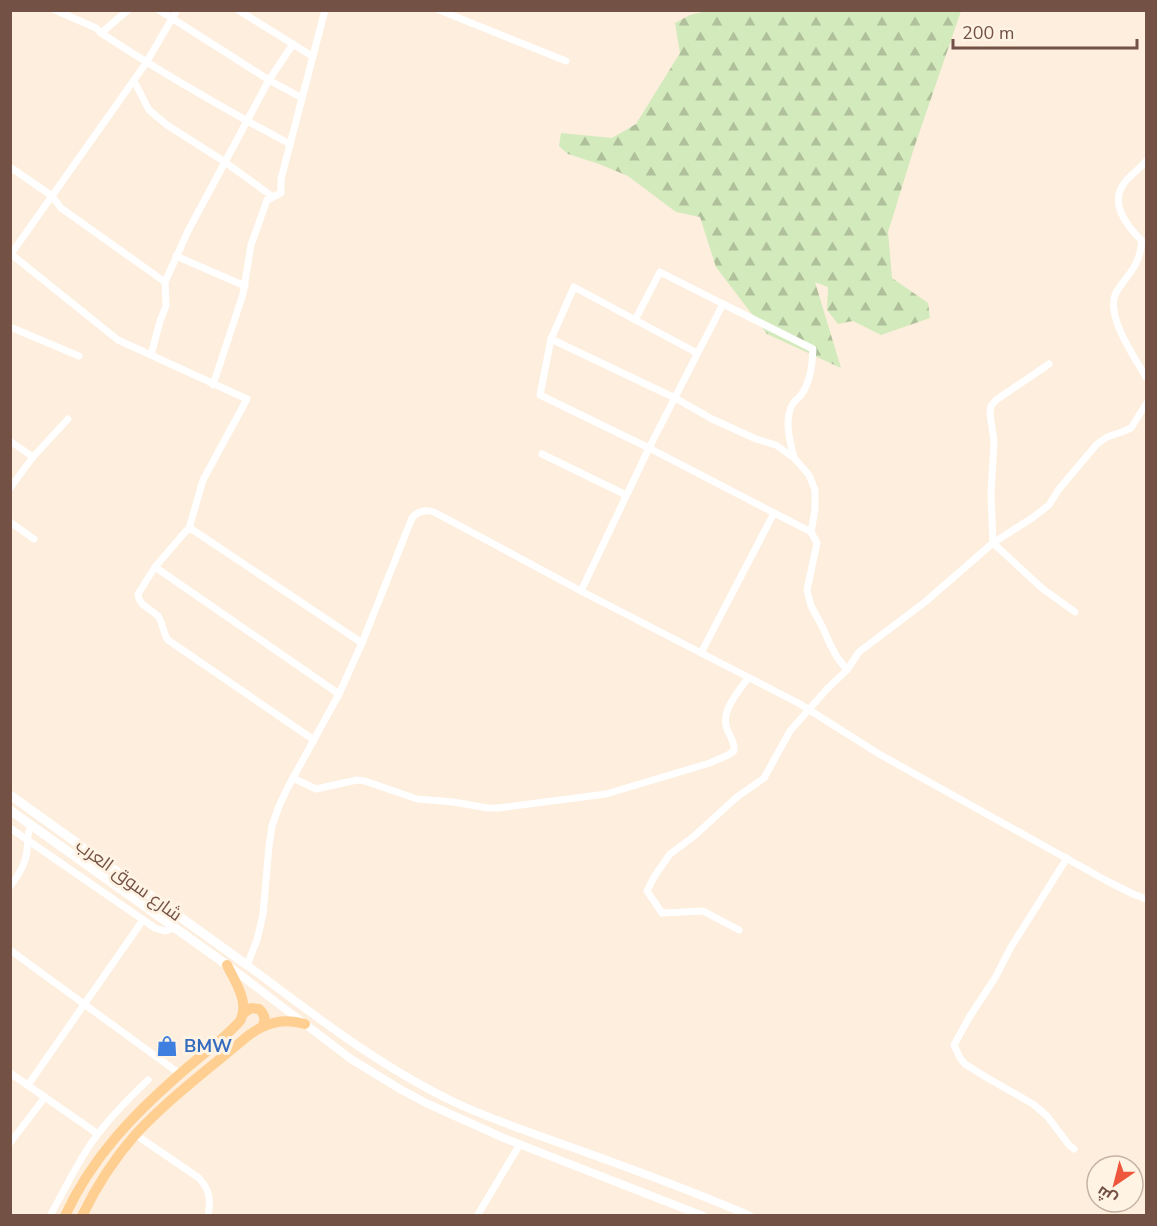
<svg xmlns="http://www.w3.org/2000/svg" width="1157" height="1226" font-family="'Nunito Sans',Cairo,sans-serif">
<style>
.forest{fill:url(#forest-firs)}
.lines{fill:none;stroke-linecap:round;stroke-linejoin:round}
.minor{stroke:#fff;stroke-width:7}
.tertiary{stroke:#fff;stroke-width:8}
.secondary{stroke:#fff;stroke-width:9}
.primary{stroke:#ffcf92;stroke-width:10}
.labels{text-anchor:middle;stroke-width:6;stroke-linejoin:round;paint-order:stroke}
.street-label{font-size:18px;fill:#735245;stroke:#fff3e4}
.shop-label{font-size:18px;font-weight:bold;fill:#366cbe;stroke:#fff3e4;text-anchor:start}
</style>
<defs>
<pattern id="forest-firs" width="22" height="20" patternUnits="userSpaceOnUse" patternTransform="scale(1.5)"><rect width="22" height="20" fill="#d2eabc"/><path d="M5 1l3.5 6h-7zM16 11l3.5 6h-7z" fill="#afc09b"/></pattern>
</defs>
<rect width="100%" height="100%" fill="#fdeedd"/>
<path class="forest" d="M 710,10 L 961,11 L 914,148 L 888,232 L 892,278 L 928,303 L 930,318 L 881,335 L 853,321 L 838,324 L 827,310 L 828,287 L 815,282 L 841,368 L 767,334 L 716,267 L 700,217 L 676,212 L 628,176 L 599,164 L 568,154 L 559,146 L 561,133 L 612,138 L 636,124 L 680,53 L 675,23 L 690,15 Z"/>
<g class="lines">
<g class="minor">
<path d="M 55,10 L 96,28 L 101,33 C 162,73 226,110 290,144"/>
<path d="M 159,10 L 269,80 L 302,98"/>
<path d="M 177,10 L 146,63 L 11,254 L 118,340 L 247,399 L 203,480 L 189,529"/>
<path d="M 238,10 L 312,56"/>
<path d="M 439,10 L 566,61"/>
<path d="M 101,33 L 128,10"/>
<path d="M 134,81 L 149,110 L 167,125 L 225,162 L 273,197"/>
<path d="M 1146,161 C 1140,168 1132,174 1125,182 C 1108,203 1127,226 1142,241 C 1139,267 1130,271 1117,291 C 1103,313 1135,358 1146,377"/>
<path d="M 10,167 L 52,196 L 61,208 L 165,282"/>
<path d="M 176,256 L 245,286"/>
<path d="M 723,304 L 813,349 C 812,365 811,381 801,395 C 798,399 794,401 792,405 C 784,421 790,442 794,457"/>
<path d="M 10,327 L 79,356"/>
<path d="M 551,339 L 540,395 L 649,448 L 811,532"/>
<path d="M 697,353 L 574,287 L 551,339 L 675,398 L 712,419 L 756,439 L 776,445 L 794,458 L 803,468 L 809,475 L 815,490 L 815,510 L 811,532 L 817,543 L 807,590 L 811,606 L 822,626 L 830,644 L 837,657 L 847,670"/>
<path d="M 151,355 L 160,321 L 166,306 L 165,282 L 188,231 L 269,80 L 293,44"/>
<path d="M 1049,364 L 996,400 L 991,406 L 990,414 L 994,441 L 991,494 L 993,543 L 1043,589 L 1075,612"/>
<path d="M 213,385 L 243,294 L 251,245 L 267,200 L 281,193 L 281,179 L 325,10"/>
<path d="M 10,441 L 33,457"/>
<path d="M 542,454 L 626,495"/>
<path d="M 10,488 L 33,457 L 68,419"/>
<path d="M 10,522 L 34,539"/>
<path d="M 155,567 L 339,694"/>
<path d="M 581,591 L 649,448 L 723,304 L 660,272 L 635,320"/>
<path d="M 701,653 L 774,513"/>
<path d="M 314,740 L 168,640 C 163,633 163,623 158,616 C 150,608 139,606 138,594 L 155,567 L 186,531 L 189,529 L 193,530 L 362,643"/>
<path d="M 293,778 L 316,789 L 357,780 L 365,781 L 417,799 L 453,802 L 488,808 L 498,808 L 606,794 L 710,763 L 728,755 L 734,751 C 735,741 730,737 727,729 C 720,711 739,691 748,678"/>
<path d="M 10,828 L 155,928 L 165,931 L 175,928"/>
<path d="M 1067,858 L 1011,947 L 995,978 L 970,1016 L 954,1045 L 960,1058 L 965,1064 L 984,1076 L 1033,1104 L 1047,1116 L 1069,1145 L 1074,1149"/>
<path d="M 10,886 C 19,875 26,864 27,850 C 28,841 27,833 31,825"/>
<path d="M 739,930 L 703,911 L 662,913 L 647,891 L 654,877 L 670,854 L 693,837 L 737,797 L 764,778 L 790,731 L 827,689 L 847,670 L 859,652 L 925,602 L 993,543 L 1032,518 L 1049,505 L 1059,489 L 1097,444 L 1107,437 L 1122,432 L 1131,428 L 1146,404"/>
<path d="M 10,950 L 180,1074"/>
<path d="M 247,965 L 257,940 L 263,914 L 269,846 L 272,826 L 279,806 L 288,787 L 339,694 L 362,643 L 412,518 C 418,511 425,509 434,512 L 581,591 L 800,704 L 879,754 L 1107,881 L 1133,894 L 1146,899"/>
<path d="M 10,1073 L 98,1134"/>
<path d="M 28,1085 L 143,920"/>
<path d="M 136,1135 L 199,1178 C 210,1190 211,1200 208,1216"/>
<path d="M 10,1143 L 45,1097"/>
<path d="M 50,1216 C 64,1191 76,1165 92,1142 C 108,1119 128,1099 148,1080"/>
<path d="M 477,1216 L 520,1144"/>
</g>
<g class="tertiary">
<path d="M 247,965 C 314,1015 380,1067 456,1103 C 493,1120 532,1133 571,1147 C 631,1169 691,1190 750,1216"/>
<path d="M 230,967 L 351,1059 L 400,1089 L 426,1103 L 506,1139 L 703,1216"/>
</g>
<g class="secondary">
<path d="M 10,795 L 247,965"/>
<path d="M 10,810 L 227,965"/>
</g>
<g class="primary">
<path d="M 244,1013 L 251,1008 L 259,1009 C 265,1014 266,1020 262,1027"/>
<path d="M 65,1216 C 92,1157 133,1115 181,1073 C 200,1056 223,1040 240,1021 C 250,1002 235,982 227,965"/>
<path d="M 82,1216 C 96,1187 114,1159 135,1135 C 169,1098 211,1067 249,1035 C 267,1022 284,1018 305,1024"/>
</g>
</g>
<defs>
<symbol id="shop-bare" viewBox="-9 -9 18 18"><path d="M-5-2.5h2.3a2.7 3.5 0 0 1 5.4 0H5L5.5 6h-11ZM-1.5-2.5h3a1.5 2.3 0 0 0-3 0Z" fill="#3f7fe0" stroke="#fff3e4" stroke-width="2.5" paint-order="stroke"/></symbol>
</defs>
<g fill-rule="evenodd">
<use href="#shop-bare" x="152" y="1031" width="30" height="30"/>
</g>
<g class="labels">
<g class="street-label">
<text transform="translate(129 880) rotate(36)" y="6">شارع سوق العرب</text>
</g>
<g class="shop-label">
<text x="184" y="1052">BMW</text>
</g>
</g>
<rect width="1157" height="1226" fill="none" stroke="#735245" stroke-width="24"/>
<g transform="translate(1115 1184) rotate(215)"><circle r="28" fill="#fff3e4" stroke="#c7b3a4" stroke-width="1.5"/>
<path d="M0-4.5L10 22L0 15L-10 22Z" fill="#ee573b"/>
<text y="-9" font-size="16" font-weight="bold" text-anchor="middle" fill="#735245">ش</text>
</g>
<path d="M953 39v9h184v-9" fill="none" stroke="#735245" stroke-width="3"/>
<text x="962" y="39" font-size="18" fill="#735245" stroke="#fff3e4" stroke-width="4.5" paint-order="stroke">200 m</text>
</svg>
